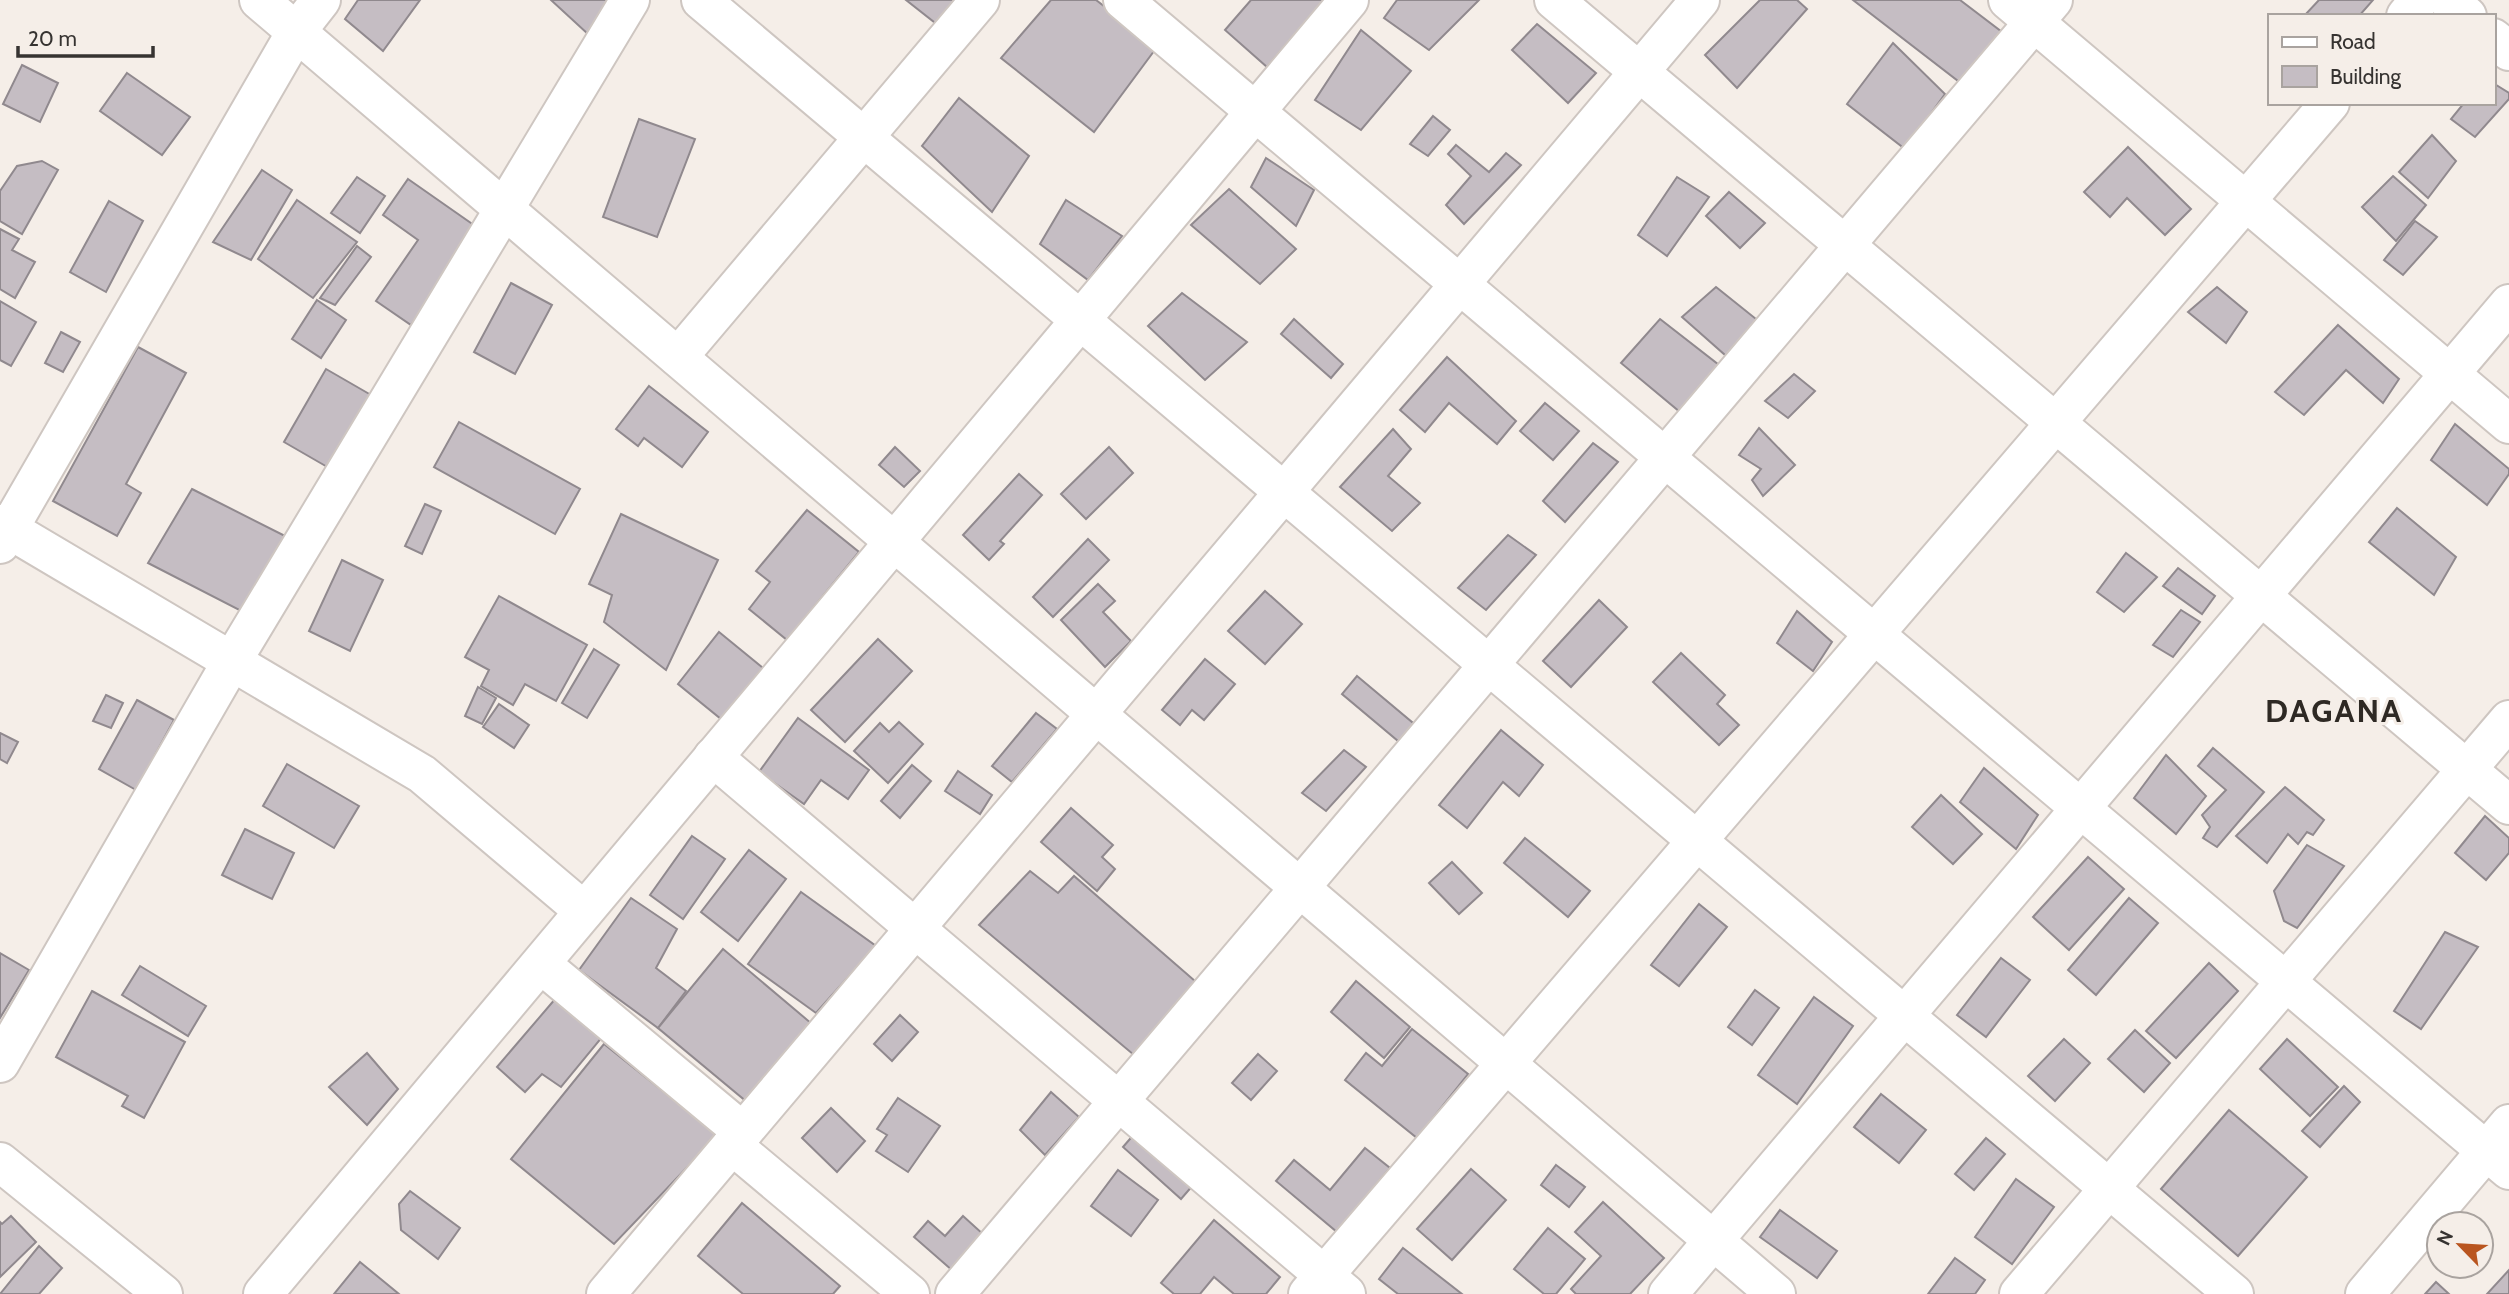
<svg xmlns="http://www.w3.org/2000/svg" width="2509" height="1294" font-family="Cabin,sans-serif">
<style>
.building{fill:#c5bdc3;stroke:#90898e;stroke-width:2}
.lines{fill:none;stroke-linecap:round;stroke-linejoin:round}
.street-casing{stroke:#cec6c1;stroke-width:42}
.street{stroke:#fff;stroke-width:38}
.labels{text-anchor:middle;stroke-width:6;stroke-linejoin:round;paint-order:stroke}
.district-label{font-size:32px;font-weight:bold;letter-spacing:2px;fill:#2e2924;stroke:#f5eee8}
</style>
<rect width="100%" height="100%" fill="#f5eee8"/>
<g class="building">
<path d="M 358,0 L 420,0 L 383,51 L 345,19 Z"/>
<path d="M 551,0 L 612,0 L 589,35 Z"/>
<path d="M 906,0 L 974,0 L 948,33 Z"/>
<path d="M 1051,0 L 1096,0 L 1157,47 L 1094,132 L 1001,58 Z"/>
<path d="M 1251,0 L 1324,0 L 1267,67 L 1225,30 Z"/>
<path d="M 1397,0 L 1479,0 L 1429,50 L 1384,18 Z"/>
<path d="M 1760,0 L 1797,0 L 1807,9 L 1737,88 L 1705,55 Z"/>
<path d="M 1853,0 L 1960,0 L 2002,32 L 1962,84 Z"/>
<path d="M 2319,0 L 2373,0 L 2359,16 L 2304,16 Z"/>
<path d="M 1537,24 L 1596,73 L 1568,103 L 1512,50 Z"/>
<path d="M 1361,30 L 1411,71 L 1361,130 L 1315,100 Z"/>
<path d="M 1893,43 L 1945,94 L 1905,149 L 1847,104 Z"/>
<path d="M 22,65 L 58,83 L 40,122 L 3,104 Z"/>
<path d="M 127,73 L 190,117 L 162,155 L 100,111 Z"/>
<path d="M 2493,83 L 2509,93 L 2509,99 L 2475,137 L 2451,119 L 2464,103 L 2493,103 Z"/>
<path d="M 959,98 L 1029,156 L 992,212 L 922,146 Z"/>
<path d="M 1433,116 L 1450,130 L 1428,156 L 1410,144 Z"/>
<path d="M 639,119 L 695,139 L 657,237 L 603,217 Z"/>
<path d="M 2432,135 L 2456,161 L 2428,198 L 2399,172 Z"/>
<path d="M 1456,145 L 1489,172 L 1506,153 L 1521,165 L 1464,224 L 1446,205 L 1471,176 L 1448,154 Z"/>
<path d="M 2128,147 L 2191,209 L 2165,235 L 2127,198 L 2110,217 L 2084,192 Z"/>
<path d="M 1266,158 L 1314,190 L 1296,226 L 1251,187 Z"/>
<path d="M 42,161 L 58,170 L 22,234 L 0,221 L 0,191 L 17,166 Z"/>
<path d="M 262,170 L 292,190 L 251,260 L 213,242 Z"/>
<path d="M 2393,176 L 2426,205 L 2396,241 L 2362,207 Z"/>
<path d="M 357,177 L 385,196 L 360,233 L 331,213 Z"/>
<path d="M 1677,177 L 1709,197 L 1667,256 L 1638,235 Z"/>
<path d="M 408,179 L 478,228 L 411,325 L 376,301 L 418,240 L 383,215 Z"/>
<path d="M 1229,189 L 1296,249 L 1260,284 L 1191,225 Z"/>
<path d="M 1729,192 L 1765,223 L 1740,248 L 1706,216 Z"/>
<path d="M 297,200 L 357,242 L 313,298 L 258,259 Z"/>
<path d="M 1066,200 L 1122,236 L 1088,280 L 1040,244 Z"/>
<path d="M 109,201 L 143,221 L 106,292 L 70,272 Z"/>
<path d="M 2415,221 L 2437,237 L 2403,275 L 2384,260 Z"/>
<path d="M 0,229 L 19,239 L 12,250 L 35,262 L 15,298 L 0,289 Z"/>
<path d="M 357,246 L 371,257 L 335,305 L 320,298 Z"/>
<path d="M 511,283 L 552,305 L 515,374 L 474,352 Z"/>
<path d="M 1716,287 L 1766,327 L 1733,362 L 1682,317 Z"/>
<path d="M 2217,287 L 2247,312 L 2226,343 L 2188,312 Z"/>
<path d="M 1182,293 L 1247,342 L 1205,380 L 1148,326 Z"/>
<path d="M 317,300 L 346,320 L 321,358 L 292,339 Z"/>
<path d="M 0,301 L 36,322 L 11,366 L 0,360 Z"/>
<path d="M 1294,319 L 1343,364 L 1331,378 L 1281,334 Z"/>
<path d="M 1660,319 L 1719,365 L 1680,412 L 1621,363 Z"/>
<path d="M 2338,325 L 2399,379 L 2383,403 L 2346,370 L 2304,415 L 2275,392 Z"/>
<path d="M 61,332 L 80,342 L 63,372 L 45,363 Z"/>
<path d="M 138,347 L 186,373 L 126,484 L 141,493 L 117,536 L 53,501 Z"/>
<path d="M 1447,357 L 1516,421 L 1497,444 L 1449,403 L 1425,432 L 1400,410 Z"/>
<path d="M 326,369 L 378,399 L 336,472 L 284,442 Z"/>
<path d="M 1794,374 L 1815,391 L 1788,418 L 1765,401 Z"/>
<path d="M 649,386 L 708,432 L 682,467 L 644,438 L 638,446 L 616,429 Z"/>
<path d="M 1545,403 L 1579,431 L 1553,460 L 1520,431 Z"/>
<path d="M 459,422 L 580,489 L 555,534 L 434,467 Z"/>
<path d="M 2455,424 L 2509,469 L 2509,474 L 2487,505 L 2431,460 Z"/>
<path d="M 1759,428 L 1795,465 L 1763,496 L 1752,480 L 1761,469 L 1739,455 Z"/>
<path d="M 1393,429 L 1411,449 L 1388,476 L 1420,503 L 1392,531 L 1340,487 Z"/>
<path d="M 1593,443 L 1618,462 L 1565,522 L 1543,501 Z"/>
<path d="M 895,447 L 920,471 L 904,487 L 879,465 Z"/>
<path d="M 1109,447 L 1133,473 L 1086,519 L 1061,494 Z"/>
<path d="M 1019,474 L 1042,495 L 1000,541 L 1004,544 L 989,560 L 963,535 Z"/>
<path d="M 192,489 L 291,539 L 249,615 L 148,563 Z"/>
<path d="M 425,504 L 441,511 L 422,554 L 405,546 Z"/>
<path d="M 2397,508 L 2456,557 L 2434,595 L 2369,542 Z"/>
<path d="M 807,510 L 859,552 L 787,640 L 749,609 L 770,582 L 756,571 Z"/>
<path d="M 621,514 L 718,560 L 666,670 L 604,622 L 612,595 L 589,584 Z"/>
<path d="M 1508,535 L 1536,555 L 1486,610 L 1458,588 Z"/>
<path d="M 1088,539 L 1109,560 L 1053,617 L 1033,597 Z"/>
<path d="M 2126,553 L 2157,577 L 2124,612 L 2097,592 Z"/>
<path d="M 342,560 L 383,580 L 350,651 L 309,631 Z"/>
<path d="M 2178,568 L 2215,596 L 2202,614 L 2163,586 Z"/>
<path d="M 1098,584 L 1115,601 L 1103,612 L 1131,641 L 1105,667 L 1061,620 Z"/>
<path d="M 1265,591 L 1302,624 L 1265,664 L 1228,631 Z"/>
<path d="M 499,596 L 587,645 L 556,701 L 525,684 L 513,705 L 481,686 L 489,670 L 465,657 Z"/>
<path d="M 1599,600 L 1627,627 L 1571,687 L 1543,661 Z"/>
<path d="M 2181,610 L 2200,622 L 2173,657 L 2153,645 Z"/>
<path d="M 1797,611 L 1832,642 L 1813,671 L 1777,643 Z"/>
<path d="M 719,632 L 763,668 L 721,719 L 678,684 Z"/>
<path d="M 878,639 L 912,671 L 845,742 L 811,710 Z"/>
<path d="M 594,649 L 619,665 L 587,718 L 562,703 Z"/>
<path d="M 1681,653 L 1725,695 L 1717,704 L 1739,725 L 1719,745 L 1653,682 Z"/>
<path d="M 1205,659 L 1235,684 L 1204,720 L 1192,710 L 1180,725 L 1162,710 Z"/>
<path d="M 1357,676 L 1419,728 L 1404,746 L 1342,694 Z"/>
<path d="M 478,687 L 496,698 L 482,724 L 465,716 Z"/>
<path d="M 106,695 L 123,703 L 111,728 L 93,721 Z"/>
<path d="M 137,700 L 174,720 L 136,790 L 99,769 Z"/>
<path d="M 499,704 L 529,725 L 514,748 L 483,727 Z"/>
<path d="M 1036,713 L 1057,729 L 1012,782 L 992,766 Z"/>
<path d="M 798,718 L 869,770 L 848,799 L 821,780 L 804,804 L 759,772 Z"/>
<path d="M 899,722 L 923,744 L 888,783 L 854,751 L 880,723 L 889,732 Z"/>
<path d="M 1501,730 L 1543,765 L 1519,796 L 1503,782 L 1467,828 L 1439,805 Z"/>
<path d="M 0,733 L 18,742 L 7,763 L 0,759 Z"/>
<path d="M 2213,748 L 2264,792 L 2217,847 L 2203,838 L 2210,827 L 2202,815 L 2226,790 L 2198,766 Z"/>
<path d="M 1344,750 L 1366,767 L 1326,811 L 1302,793 Z"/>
<path d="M 2166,755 L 2206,796 L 2176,834 L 2134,798 Z"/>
<path d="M 287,764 L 359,806 L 334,848 L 263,806 Z"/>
<path d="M 912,765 L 931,781 L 900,818 L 881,801 Z"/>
<path d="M 1984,768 L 2038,815 L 2016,849 L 1960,802 Z"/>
<path d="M 958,771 L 992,795 L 980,814 L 945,791 Z"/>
<path d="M 2285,787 L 2324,820 L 2313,835 L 2307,832 L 2298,844 L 2288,834 L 2267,863 L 2236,836 Z"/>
<path d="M 1941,795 L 1982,834 L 1953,864 L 1912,827 Z"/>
<path d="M 1071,808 L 1113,845 L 1102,857 L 1115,869 L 1097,891 L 1041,842 Z"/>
<path d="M 2485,816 L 2509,838 L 2509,853 L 2486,880 L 2455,853 Z"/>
<path d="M 245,829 L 294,853 L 272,899 L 222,875 Z"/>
<path d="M 692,836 L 725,859 L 683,919 L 650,895 Z"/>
<path d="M 1525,838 L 1590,891 L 1568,917 L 1504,863 Z"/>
<path d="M 2307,845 L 2344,866 L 2297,928 L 2284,921 L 2274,891 Z"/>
<path d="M 749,850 L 786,879 L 738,941 L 701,912 Z"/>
<path d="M 2088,857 L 2124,889 L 2069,950 L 2033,917 Z"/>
<path d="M 1452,862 L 1482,893 L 1459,914 L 1429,883 Z"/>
<path d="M 1030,871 L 1058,893 L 1074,876 L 1203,988 L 1134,1055 L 979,925 Z"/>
<path d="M 801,892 L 876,946 L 816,1013 L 748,964 Z"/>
<path d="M 631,898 L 677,929 L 656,968 L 686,991 L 658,1028 L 579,970 Z"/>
<path d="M 2129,898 L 2158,923 L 2096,995 L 2068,970 Z"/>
<path d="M 1699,904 L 1727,927 L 1679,986 L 1651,965 Z"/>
<path d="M 2445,932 L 2478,947 L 2421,1029 L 2394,1011 Z"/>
<path d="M 723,949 L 812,1024 L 747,1102 L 658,1028 Z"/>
<path d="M 0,953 L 29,970 L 0,1018 Z"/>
<path d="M 2001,958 L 2030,980 L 1986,1037 L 1957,1015 Z"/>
<path d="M 2209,963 L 2238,991 L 2176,1058 L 2146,1031 Z"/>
<path d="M 140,966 L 206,1006 L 188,1036 L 122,995 Z"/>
<path d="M 1356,981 L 1410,1027 L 1384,1058 L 1331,1012 Z"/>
<path d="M 1755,990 L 1779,1008 L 1752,1045 L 1728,1027 Z"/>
<path d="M 92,991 L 185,1042 L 144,1118 L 122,1106 L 128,1096 L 56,1057 Z"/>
<path d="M 1814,997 L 1853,1026 L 1797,1104 L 1758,1075 Z"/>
<path d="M 556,998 L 603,1036 L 561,1087 L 542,1074 L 525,1092 L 497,1067 Z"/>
<path d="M 900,1015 L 918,1032 L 892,1061 L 874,1044 Z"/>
<path d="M 1412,1029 L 1468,1074 L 1417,1138 L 1345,1080 L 1366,1053 L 1382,1066 Z"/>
<path d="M 2135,1030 L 2170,1063 L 2144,1092 L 2108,1059 Z"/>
<path d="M 2064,1039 L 2090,1063 L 2055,1101 L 2028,1076 Z"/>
<path d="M 2287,1039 L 2338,1087 L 2310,1116 L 2260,1069 Z"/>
<path d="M 604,1044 L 718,1135 L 614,1244 L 511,1159 Z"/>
<path d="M 367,1053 L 398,1089 L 367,1125 L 329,1087 Z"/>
<path d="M 1258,1054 L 1277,1071 L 1251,1100 L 1232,1083 Z"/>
<path d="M 2344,1086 L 2360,1102 L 2320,1147 L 2302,1131 Z"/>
<path d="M 1051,1092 L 1079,1117 L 1045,1155 L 1020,1130 Z"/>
<path d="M 1881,1094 L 1926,1130 L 1899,1163 L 1854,1127 Z"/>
<path d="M 898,1098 L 940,1126 L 908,1172 L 876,1151 L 887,1135 L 877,1129 Z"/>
<path d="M 831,1108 L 865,1141 L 837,1172 L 802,1138 Z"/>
<path d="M 2229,1110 L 2307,1177 L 2238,1256 L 2161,1189 Z"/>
<path d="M 1142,1125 L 1200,1177 L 1181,1199 L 1123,1147 Z"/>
<path d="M 1986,1138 L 2005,1154 L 1974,1190 L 1955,1174 Z"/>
<path d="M 1365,1148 L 1390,1168 L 1337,1232 L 1276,1181 L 1294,1160 L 1330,1190 Z"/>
<path d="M 1556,1165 L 1585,1187 L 1569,1207 L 1541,1185 Z"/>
<path d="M 1471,1169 L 1506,1200 L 1452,1260 L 1417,1229 Z"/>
<path d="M 1118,1170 L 1158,1200 L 1131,1236 L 1091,1206 Z"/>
<path d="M 2016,1179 L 2054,1207 L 2012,1264 L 1975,1237 Z"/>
<path d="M 410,1191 L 460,1228 L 438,1259 L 401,1230 L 399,1204 Z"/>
<path d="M 1603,1202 L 1664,1258 L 1630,1294 L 1576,1294 L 1571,1289 L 1601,1256 L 1575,1232 Z"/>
<path d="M 742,1203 L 840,1286 L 833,1294 L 743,1294 L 698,1256 Z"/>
<path d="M 1780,1210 L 1837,1251 L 1817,1278 L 1760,1237 Z"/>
<path d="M 11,1216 L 36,1242 L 0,1277 L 0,1222 L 2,1224 Z"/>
<path d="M 963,1216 L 984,1235 L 953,1271 L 914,1237 L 928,1221 L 945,1236 Z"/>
<path d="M 1214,1220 L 1280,1277 L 1266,1294 L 1234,1294 L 1214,1277 L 1200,1294 L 1174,1294 L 1161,1283 Z"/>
<path d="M 1548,1228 L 1585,1259 L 1556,1294 L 1544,1294 L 1514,1269 Z"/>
<path d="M 39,1246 L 62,1268 L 39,1294 L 0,1294 Z"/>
<path d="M 1403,1248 L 1462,1294 L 1398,1294 L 1379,1279 Z"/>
<path d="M 1955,1258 L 1985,1280 L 1975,1294 L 1928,1294 Z"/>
<path d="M 360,1262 L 399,1294 L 334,1294 Z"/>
<path d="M 2509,1270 L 2509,1294 L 2487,1294 Z"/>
<path d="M 2436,1282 L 2449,1294 L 2425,1294 Z"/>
</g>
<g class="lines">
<defs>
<g id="street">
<path d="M 259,0 L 1776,1294"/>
<path d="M 701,0 L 2234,1294"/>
<path d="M 1123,0 L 2509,1170"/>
<path d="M 1554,0 L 2509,805"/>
<path d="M 2008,0 L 2509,424"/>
<path d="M 2448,0 L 2467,16"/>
<path d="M 2406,16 L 2419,0"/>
<path d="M 2493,38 L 2509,51"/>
<path d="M 678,357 L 980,0"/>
<path d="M 0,524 L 422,774 L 584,911"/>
<path d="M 0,544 L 296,32 L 321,0"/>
<path d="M 713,757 L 1346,1294"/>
<path d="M 541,964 L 743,1132"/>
<path d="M 0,1063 L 232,661 L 630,0"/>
<path d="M 732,1145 L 910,1294"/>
<path d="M 0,1162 L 163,1294"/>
<path d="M 263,1294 L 1349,0"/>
<path d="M 606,1294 L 1700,0"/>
<path d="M 955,1294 L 2053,0"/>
<path d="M 1308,1294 L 2330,103"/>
<path d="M 1668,1294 L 2509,304"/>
<path d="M 2019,1294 L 2509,720"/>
<path d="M 2365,1294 L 2509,1124"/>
</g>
</defs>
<use href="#street" class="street-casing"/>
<use href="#street" class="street"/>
</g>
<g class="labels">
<g class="district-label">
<text x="2334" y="722">DAGANA</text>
</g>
</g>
<rect x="2268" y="14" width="228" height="91" fill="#f5eee8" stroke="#a9a39f" stroke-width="2"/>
<rect x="2282" y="37" width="35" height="10" fill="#ffffff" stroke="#a9a39f" stroke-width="2"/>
<text x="2330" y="49" font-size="21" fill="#363331">Road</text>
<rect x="2282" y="66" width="35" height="21" fill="#c5bdc3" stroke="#a9a39f" stroke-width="2"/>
<text x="2330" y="84" font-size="21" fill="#363331">Building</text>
<g transform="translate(2460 1245) rotate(295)"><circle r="33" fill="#f5eee8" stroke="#a9a39f" stroke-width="2"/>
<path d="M0-5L12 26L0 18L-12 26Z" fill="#b9551f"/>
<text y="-10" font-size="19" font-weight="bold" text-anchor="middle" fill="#363331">N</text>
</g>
<path d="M18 46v10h135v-10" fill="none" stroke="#363331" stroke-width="3.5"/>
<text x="28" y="46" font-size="21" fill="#363331" stroke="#f5eee8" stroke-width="5" paint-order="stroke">20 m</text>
</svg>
